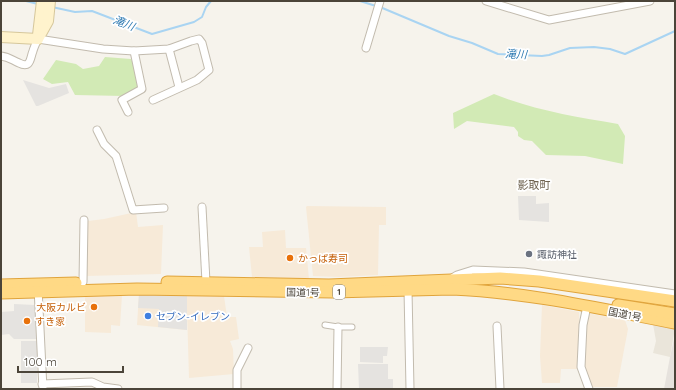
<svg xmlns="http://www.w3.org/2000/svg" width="676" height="390" font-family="Quicksand,'Noto Sans JP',sans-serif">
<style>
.residential{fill:#eae5da}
.commercial{fill:#f7ead8}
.industrial{fill:#e6e2dd}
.green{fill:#d2eab5}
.parking{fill:#e5e3e0}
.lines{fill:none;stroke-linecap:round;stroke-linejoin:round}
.stream{stroke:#a9d4f2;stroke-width:2}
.pedestrian-casing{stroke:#c2bbae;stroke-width:7}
.minor-casing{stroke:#c2bbae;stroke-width:9}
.secondary-casing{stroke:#d6c79b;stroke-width:12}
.trunk-casing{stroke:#e0a43c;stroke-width:13}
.pedestrian{stroke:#fff;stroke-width:5}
.minor{stroke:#fff;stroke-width:7}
.secondary{stroke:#fff3cd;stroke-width:10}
.trunk{stroke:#ffd985;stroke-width:11}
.worship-dot{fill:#6b7280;stroke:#fff;stroke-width:1.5}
.food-dot{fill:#e8710a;stroke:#fff;stroke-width:1.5}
.shop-dot{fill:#3f7fe0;stroke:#fff;stroke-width:1.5}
.labels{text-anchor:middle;stroke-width:3.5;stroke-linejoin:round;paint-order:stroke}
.shield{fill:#fff;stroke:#817c74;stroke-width:1}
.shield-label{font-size:9px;font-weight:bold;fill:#4b4439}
.worship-label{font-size:10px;fill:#5b616d;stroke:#fff;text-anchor:start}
.food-label{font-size:10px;fill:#c56008;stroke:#fff;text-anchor:start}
.street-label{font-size:10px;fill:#4b4439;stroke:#fff}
.shop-label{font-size:10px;fill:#366cbe;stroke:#fff;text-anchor:start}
.water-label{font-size:11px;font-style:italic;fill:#2e7ab2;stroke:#fff}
.neighbourhood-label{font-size:11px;fill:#6e6250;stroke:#fff}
</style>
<rect width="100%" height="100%" fill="#f6f3ec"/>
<path class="residential" d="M 653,324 L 675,328 L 670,357 L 653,353 L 656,341 Z"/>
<g class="commercial">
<path d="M 307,206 L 386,207 L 386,225 L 379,225 L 378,275 L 339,277 L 313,276 L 306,207 Z"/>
<path d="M 136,212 L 138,227 L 163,225 L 161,274 L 86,276 L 86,224 L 88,221 L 104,219 Z"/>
<path d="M 285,230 L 286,248 L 306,248 L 309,279 L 252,277 L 249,247 L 263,247 L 262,232 Z"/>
<path d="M 139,294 L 224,296 L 227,317 L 236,317 L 239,339 L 230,341 L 233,349 L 234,374 L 189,378 L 187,311 L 187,330 L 137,325 Z"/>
<path d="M 85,295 L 122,295 L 120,326 L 111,325 L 111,333 L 85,332 Z"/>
<path d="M 542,305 L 579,312 L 580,328 L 579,369 L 561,369 L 560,383 L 542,383 L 540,356 Z"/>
<path d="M 586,313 L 625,320 L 628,329 L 617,387 L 591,387 L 583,365 Z"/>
</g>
<path class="industrial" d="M 675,334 L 675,389 L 664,389 L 670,357 Z"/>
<g class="green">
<path d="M 105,57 L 131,59 L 137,72 L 140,87 L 124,96 L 75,95 L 68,82 L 52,84 L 43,79 L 56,60 L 76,64 L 83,69 L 99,66 Z"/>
<path d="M 494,94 C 533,110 576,117 618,124 L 625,136 L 623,164 L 585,156 L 546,155 L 532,141 L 524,140 L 518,136 L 518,132 L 514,127 L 467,121 L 454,129 L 453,113 Z"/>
</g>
<g class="parking">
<path d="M 23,80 L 49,88 L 66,84 L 69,93 L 38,106 L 36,106 Z"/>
<path d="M 518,196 L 536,196 L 536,204 L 549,203 L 549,222 L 519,220 Z"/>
<path d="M 139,294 L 187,295 L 187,330 L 158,327 L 159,309 L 138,308 Z"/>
<path d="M 14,304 L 35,305 L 36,339 L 14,339 L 9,334 L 1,335 L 1,312 L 14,311 Z"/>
<rect x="21" y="341" width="16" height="42"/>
<path d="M 360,347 L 388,347 L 387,356 L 383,356 L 383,363 L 360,362 Z"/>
<path d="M 358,364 L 388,364 L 388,379 L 393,379 L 393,389 L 359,389 Z"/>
</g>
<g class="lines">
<g class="stream">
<path d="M 26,1 L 38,4"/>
<path d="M 360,1 L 376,6"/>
<path d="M 52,7 L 75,12 L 92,11 L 152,34 L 194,22 L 202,17 L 206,7 L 211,1"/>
<path d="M 380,7 L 449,36 L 472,43 L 498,54 L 542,56 L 549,55 L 570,48 L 594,47 L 610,49 L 625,54 L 675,31"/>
</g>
<defs>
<path id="pedestrian" d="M 325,325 L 338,327 L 352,327"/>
<g id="minor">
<path d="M 486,1 L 549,20 L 650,1"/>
<path d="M 366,48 L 380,1"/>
<path d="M 169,49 L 179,87"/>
<path d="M 1,56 C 9,57 12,60 19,63 C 31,69 30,58 33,51 C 34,47 36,43 38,39 L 103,49 L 134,51 L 169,49 L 191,41 L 199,39 L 202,43 L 209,70 L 197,80 L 153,100"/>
<path d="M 128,112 L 122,100 L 142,89 L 134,51"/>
<path d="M 97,130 L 104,144 L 116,156 L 133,210 L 164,208"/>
<path d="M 202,207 L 206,282"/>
<path d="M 452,278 L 457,275 L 473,270 L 524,272 L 675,294"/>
<path d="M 83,282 L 84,220"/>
<path d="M 38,288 L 43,389"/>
<path d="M 408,290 L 410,389"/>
<path d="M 587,306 L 583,325 L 581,367 L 589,389"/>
<path d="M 497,326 L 500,389"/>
<path d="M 42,384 L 92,382 L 103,387 L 118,389"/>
<path d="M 237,389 L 237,370 L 248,348"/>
<path d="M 337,389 L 338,327"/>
</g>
<g id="secondary">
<path d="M 38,35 L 42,1"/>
<path d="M 1,37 L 38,39"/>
<path d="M 38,39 L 48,21 L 50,1"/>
</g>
<g id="trunk">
<path d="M 167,282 L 329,285 L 500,278 L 539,281 L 675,301"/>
<path d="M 1,285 L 76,283"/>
<path d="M 1,293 L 137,289 L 332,292 L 452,289 C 527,292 601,309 675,323"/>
<path d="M 618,305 L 675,314"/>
</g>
</defs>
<use href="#pedestrian" class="pedestrian-casing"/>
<use href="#minor" class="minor-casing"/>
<use href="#secondary" class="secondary-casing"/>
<use href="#trunk" class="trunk-casing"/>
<use href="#pedestrian" class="pedestrian"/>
<use href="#minor" class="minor"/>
<use href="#secondary" class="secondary"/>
<use href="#trunk" class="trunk"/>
</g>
<circle class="worship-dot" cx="529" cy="254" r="4"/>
<g class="food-dot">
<circle cx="290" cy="258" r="4"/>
<circle cx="94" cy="307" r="4"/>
<circle cx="27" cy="321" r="4"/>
</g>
<circle class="shop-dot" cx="148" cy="316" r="4"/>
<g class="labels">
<rect class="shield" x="333" y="285" width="12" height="14" rx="3"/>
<g class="shield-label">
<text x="339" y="295">1</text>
</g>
<g class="worship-label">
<text x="537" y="258">諏訪神社</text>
</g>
<g class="food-label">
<text x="298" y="262">かっぱ寿司</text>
<text x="86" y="311" text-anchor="end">大阪カルビ</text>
<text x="35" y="325">すき家</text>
</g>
<g class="street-label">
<text transform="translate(303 292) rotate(1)" y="4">国道1号</text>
<text transform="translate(625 314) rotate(11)" y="4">国道1号</text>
</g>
<g class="shop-label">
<text x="156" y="320">セブン-イレブン</text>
</g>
<g class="water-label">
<text transform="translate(124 23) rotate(21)" y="4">滝川</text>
<text transform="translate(516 54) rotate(3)" y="4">滝川</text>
</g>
<g class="neighbourhood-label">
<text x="534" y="189">影取町</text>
</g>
</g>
<rect width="676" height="390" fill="none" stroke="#4b4439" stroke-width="4"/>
<path d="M18 366v6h105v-6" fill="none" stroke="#4b4439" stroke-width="2"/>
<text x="24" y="366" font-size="12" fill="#4b4439" stroke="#ffffff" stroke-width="3" paint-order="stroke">100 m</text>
</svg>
